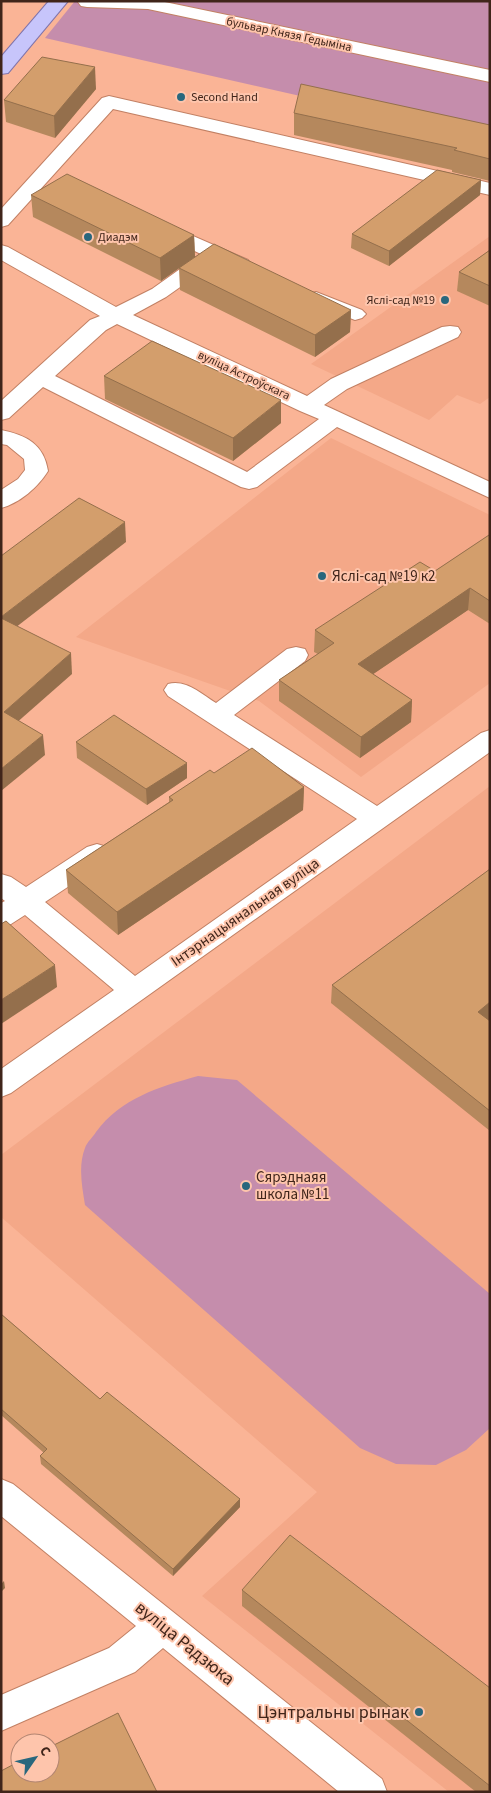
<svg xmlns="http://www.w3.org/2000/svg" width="491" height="1793" font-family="'Source Sans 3',sans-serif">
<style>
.built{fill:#f4a888}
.green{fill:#c58dac}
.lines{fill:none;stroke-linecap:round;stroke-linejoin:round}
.minor-casing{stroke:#c28064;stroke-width:2}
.major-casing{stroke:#8074ab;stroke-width:2}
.minor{fill:#fff;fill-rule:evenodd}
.major{fill:#c7c5fb;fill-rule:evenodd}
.wall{fill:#b5885d}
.shaded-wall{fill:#946f4c}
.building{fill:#d39e6c;stroke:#946f4c}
.poi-dot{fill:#29677d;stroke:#fec5ac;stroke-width:2}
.labels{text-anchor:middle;stroke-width:4;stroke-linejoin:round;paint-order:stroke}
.far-street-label{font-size:12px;fill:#40251a;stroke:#fec5ac}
.far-poi-label{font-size:12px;fill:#40251a;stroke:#fec5ac;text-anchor:start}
.poi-label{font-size:15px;fill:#40251a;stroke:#fec5ac;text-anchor:start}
.street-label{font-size:15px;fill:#40251a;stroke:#fec5ac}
.near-street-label{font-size:18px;fill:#40251a;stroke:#fec5ac}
.near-poi-label{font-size:18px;fill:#40251a;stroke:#fec5ac;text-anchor:end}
</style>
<rect width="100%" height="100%" fill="#fab496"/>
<g class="built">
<path d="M 490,236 L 490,397 L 480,404 L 457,395 L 429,420 L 311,364 Z"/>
<path d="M 331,438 L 490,515 L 490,683 L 361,777 L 259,701 L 76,637 Z"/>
<path d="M 490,786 L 490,1792 L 449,1792 L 202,1596 L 317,1492 L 1,1217 L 1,1155 Z"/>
</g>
<g class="green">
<path d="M 75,1 L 490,1 L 490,139 L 45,38 Z"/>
<path d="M 198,1076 L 237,1080 L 490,1294 L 490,1428 L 466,1450 L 436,1465 L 396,1464 L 360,1448 L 85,1205 C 82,1186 78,1166 85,1148 C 87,1142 93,1137 96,1132 C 121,1098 159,1087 198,1076 Z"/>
</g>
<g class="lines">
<defs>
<g id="minor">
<path d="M 160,1 L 490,70 L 490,82 L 148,9 L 87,7 L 81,6 L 78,2 Z"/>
<path d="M 109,96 L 490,183 L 490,195 L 113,109 L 8,225 L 1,227 L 1,209 L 102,98 Z"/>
<path d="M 161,222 L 248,260 L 251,264 L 248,268 L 241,270 L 217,261 L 166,297 L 133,315 L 307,396 L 331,379 L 442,327 L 450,326 L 458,327 L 461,332 L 458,337 L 347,389 L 324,405 L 490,482 L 490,498 L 337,427 L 257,487 L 249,489 L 241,487 L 43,387 L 9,418 L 1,420 L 1,401 L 90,320 L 100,316 L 1,260 L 1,245 L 8,247 L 116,307 L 152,289 L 201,254 L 154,232 L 151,228 L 154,224 ZM 117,324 L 300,411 L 319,419 L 247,472 L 55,376 L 106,330 Z"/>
<path d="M 316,292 L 362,310 L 366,314 L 362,318 L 355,320 L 309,302 L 305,298 L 309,294 Z"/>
<path d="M 1,430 C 26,435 44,444 48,471 C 38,487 20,503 1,508 L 1,490 L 18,479 L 25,470 L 24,459 L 7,445 L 1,444 Z"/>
<path d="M 296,647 L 305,649 L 308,655 L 305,661 L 234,715 L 377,806 L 481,733 L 490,730 L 490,752 L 11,1093 L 1,1097 L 1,1069 L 114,990 L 25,915 L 11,924 L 1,927 L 1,903 L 5,901 L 1,898 L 1,874 L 11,877 L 26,887 L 87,847 L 97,844 L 107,847 L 111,854 L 107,861 L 45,902 L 135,976 L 357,819 L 168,696 L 164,690 L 168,684 C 186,679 201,694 216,703 L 287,649 Z"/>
<path d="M 1,1479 L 13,1484 L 382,1779 L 387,1792 L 339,1792 L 163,1648 L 135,1672 L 1,1731 L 1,1695 L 109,1648 L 136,1626 L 1,1516 Z"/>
</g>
<path id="major" d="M 49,1 L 68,1 L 8,73 L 1,74 L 1,57 Z"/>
</defs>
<use href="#minor" class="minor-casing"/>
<use href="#major" class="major-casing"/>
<use href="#minor" class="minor"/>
<use href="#major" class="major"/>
</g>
<g class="wall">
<path d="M 96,89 L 55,138 L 6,122 L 4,100 Z"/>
<path d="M 294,113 L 490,125 L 490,181 L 452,172 L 452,170 L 294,135 Z"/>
<path d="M 481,180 L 480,195 L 389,266 L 351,248 L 352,234 Z"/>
<path d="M 31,195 L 194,235 L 195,257 L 351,310 L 350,332 L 315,357 L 180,290 L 179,268 L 161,281 L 33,217 Z"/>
<path d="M 490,250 L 490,306 L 457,291 L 459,272 Z"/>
<path d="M 104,376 L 281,423 L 233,461 L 105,399 Z"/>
<path d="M 490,535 L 490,624 L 468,610 L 373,674 L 412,700 L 411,722 L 360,758 L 279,701 L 279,680 L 318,654 L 314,652 L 315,630 L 435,571 Z"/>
<path d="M 76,742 L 187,778 L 147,805 L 77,758 Z"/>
<path d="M 214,773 L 304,787 L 303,810 L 118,935 L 68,893 L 66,870 L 169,802 L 169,797 Z"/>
<path d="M 490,869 L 490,1019 L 488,1020 L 490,1021 L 490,1131 L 331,1003 L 332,985 Z"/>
<path d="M 1,1314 L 100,1399 L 240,1499 L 240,1507 L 173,1576 L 41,1464 L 40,1456 L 44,1453 L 1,1415 Z"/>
<path d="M 242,1590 L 490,1688 L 490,1792 L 476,1792 L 242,1606 Z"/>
</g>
<g class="shaded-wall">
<path d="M 95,67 L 96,89 L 55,138 L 54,116 Z"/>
<path d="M 481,180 L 480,195 L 389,266 L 389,251 Z"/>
<path d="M 194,235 L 195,257 L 161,281 L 160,258 Z"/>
<path d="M 351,310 L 350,332 L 315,357 L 315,335 Z"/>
<path d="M 281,400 L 281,423 L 233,461 L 233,438 Z"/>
<path d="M 125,522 L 126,542 L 2,638 L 1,617 Z"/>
<path d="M 470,588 L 468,610 L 357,685 L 358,664 Z"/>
<path d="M 71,653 L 72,674 L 6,732 L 4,712 Z"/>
<path d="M 412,700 L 411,722 L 360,758 L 361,737 Z"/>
<path d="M 43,735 L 45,755 L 1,791 L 1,769 Z"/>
<path d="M 187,763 L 187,778 L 147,805 L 146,789 Z"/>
<path d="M 304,787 L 303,810 L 118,935 L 117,912 Z"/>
<path d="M 55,965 L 57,987 L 1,1024 L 1,1000 Z"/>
<path d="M 490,1002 L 490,1019 L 475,1030 L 478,1012 Z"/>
<path d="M 240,1499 L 240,1507 L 173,1576 L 173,1569 Z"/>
<path d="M 4,1581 L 5,1588 L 1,1592 L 1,1584 Z"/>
</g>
<g class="building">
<path d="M 42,57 L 95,67 L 54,116 L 4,100 Z"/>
<path d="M 301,84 L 490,125 L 490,159 L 454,150 L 457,148 L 294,113 Z"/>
<path d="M 437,170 L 481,180 L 389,251 L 352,234 Z"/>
<path d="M 67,174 L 194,235 L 160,258 L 31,195 Z"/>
<path d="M 214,244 L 351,310 L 315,335 L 179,268 Z"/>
<path d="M 490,250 L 490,286 L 459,272 Z"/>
<path d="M 152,341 L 281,400 L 233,438 L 104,376 Z"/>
<path d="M 79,498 L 125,522 L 1,617 L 1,556 Z"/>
<path d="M 489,535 L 490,535 L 490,601 L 470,588 L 358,664 L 412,700 L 361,737 L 279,680 L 334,643 L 315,630 L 420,562 L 435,571 Z"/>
<path d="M 1,618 L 71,653 L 4,712 L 43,735 L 1,769 Z"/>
<path d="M 114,715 L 187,763 L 146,789 L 76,742 Z"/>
<path d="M 252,748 L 304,787 L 117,912 L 66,870 L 173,800 L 169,797 L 210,770 L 214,773 Z"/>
<path d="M 490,869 L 490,1002 L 478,1012 L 490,1021 L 490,1111 L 332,985 Z"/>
<path d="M 6,921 L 55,965 L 1,1000 L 1,924 Z"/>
<path d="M 1,1314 L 100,1399 L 107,1392 L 240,1499 L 173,1569 L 40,1456 L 47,1449 L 1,1409 Z"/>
<path d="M 290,1535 L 490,1688 L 490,1786 L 242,1590 Z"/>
<path d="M 118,1713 L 157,1792 L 1,1792 L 1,1771 L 20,1761 L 20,1773 L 50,1773 L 50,1747 Z"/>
</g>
<g class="poi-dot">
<circle cx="181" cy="97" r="5"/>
<circle cx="88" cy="237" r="5"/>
<circle cx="445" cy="300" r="5"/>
<circle cx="322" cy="576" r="5"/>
<circle cx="246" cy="1186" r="5"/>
<circle cx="419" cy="1712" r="5"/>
</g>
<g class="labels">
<g class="far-street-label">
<text transform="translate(289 34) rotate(12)" y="4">бульвар Князя Гедыміна</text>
<text transform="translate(244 375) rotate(25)" y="4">вуліца Астроўскага</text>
</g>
<g class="far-poi-label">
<text x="191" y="101">Second Hand</text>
<text x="98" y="241">Диадэм</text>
<text x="435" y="304" text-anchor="end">Яслі-сад №19</text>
</g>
<g class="poi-label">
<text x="332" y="581">Яслі-сад №19 к2</text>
<text x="256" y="1182">Сярэднаяя<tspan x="256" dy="17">школа №11</tspan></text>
</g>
<g class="street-label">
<text transform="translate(245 912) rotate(-35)" y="5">Інтэрнацыянальная вуліца</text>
</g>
<g class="near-street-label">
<text transform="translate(185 1643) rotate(39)" y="6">вуліца Радзюка</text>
</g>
<g class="near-poi-label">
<text x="409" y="1718">Цэнтральны рынак</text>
</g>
</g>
<rect width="491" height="1793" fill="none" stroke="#40251a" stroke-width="5"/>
<g transform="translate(35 1758) rotate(56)"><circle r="24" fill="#fec5ac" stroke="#b28572"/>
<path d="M0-4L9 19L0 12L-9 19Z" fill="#29677d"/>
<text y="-8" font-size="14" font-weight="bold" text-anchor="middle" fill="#40251a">С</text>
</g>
</svg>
